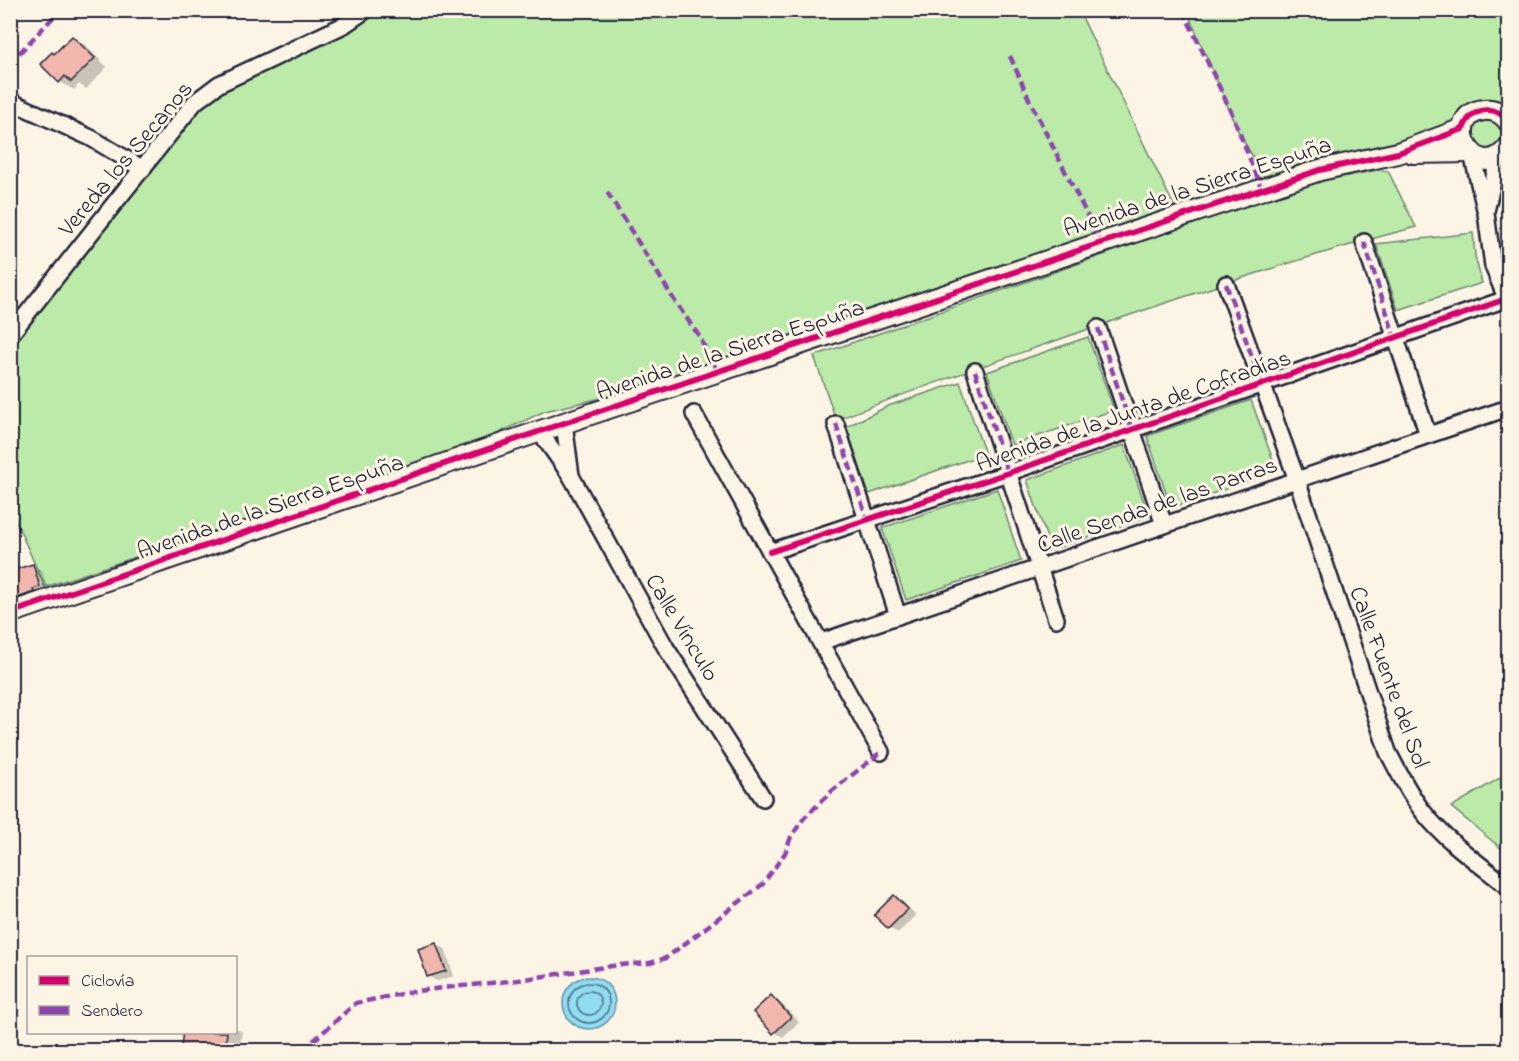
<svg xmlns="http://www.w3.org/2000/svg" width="1519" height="1061" font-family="'Indie Flower',sans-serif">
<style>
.green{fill:#bbeaa9;stroke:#6e8672;stroke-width:1.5}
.water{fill:#90dcf1;stroke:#6492a8;stroke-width:1.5}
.shadow{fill:#0003}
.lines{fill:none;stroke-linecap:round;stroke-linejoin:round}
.shore{stroke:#4e6c84;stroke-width:1.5}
.building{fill:#f2b7ac;stroke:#22223b;stroke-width:1.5}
.minor-casing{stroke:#22223b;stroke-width:20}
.major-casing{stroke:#22223b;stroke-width:24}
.minor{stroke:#fcf5e5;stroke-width:15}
.major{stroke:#fcf5e5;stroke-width:20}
.quiet{stroke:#8e44ad;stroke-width:4.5;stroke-dasharray:9 4.5;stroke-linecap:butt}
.cycleway-casing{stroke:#fcf5e5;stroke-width:10}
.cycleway{stroke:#d6006c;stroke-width:6}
.labels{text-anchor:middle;stroke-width:6;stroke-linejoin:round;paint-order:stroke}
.street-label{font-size:24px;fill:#22223b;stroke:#fcf5e5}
</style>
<rect width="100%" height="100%" fill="#fcf5e5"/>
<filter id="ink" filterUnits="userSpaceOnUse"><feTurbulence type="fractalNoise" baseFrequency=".0167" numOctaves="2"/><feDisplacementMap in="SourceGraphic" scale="12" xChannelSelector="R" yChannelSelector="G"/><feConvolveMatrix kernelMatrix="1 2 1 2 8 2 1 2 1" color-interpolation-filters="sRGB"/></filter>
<g filter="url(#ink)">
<g class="green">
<path d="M 383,11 L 1079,11 L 1175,208 L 641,389 L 545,411 L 471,446 L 45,587 L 11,510 L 10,344 L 201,105 L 224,87 L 299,55 Z"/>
<path d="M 1187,11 L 1508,11 L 1508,107 C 1476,87 1463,118 1437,130 C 1420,137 1402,140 1384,145 C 1344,156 1304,165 1265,178 L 1239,133 Z"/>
<path d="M 1492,118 L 1504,128 L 1505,140 L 1488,153 L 1472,145 C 1471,123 1471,123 1492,118 Z"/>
<path d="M 1378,170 L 1388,171 L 1416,227 C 1305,256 1197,292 1089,329 C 1004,359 919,387 836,420 L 814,356 L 1252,203 L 1321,181 Z"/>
<path d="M 1473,233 L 1475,256 L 1482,283 L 1398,310 L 1376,244 Z"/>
<path d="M 1088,337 L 1114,410 L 1012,445 L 987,372 Z"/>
<path d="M 960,382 L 985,454 L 869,494 L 846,427 L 888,406 Z"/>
<path d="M 1251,400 L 1277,471 L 1171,508 L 1147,436 Z"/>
<path d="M 1124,445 L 1149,516 L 1051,550 L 1027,480 Z"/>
<path d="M 997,489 L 1021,561 L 906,600 L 882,528 Z"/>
<path d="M 1508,773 L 1508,854 L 1451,807 Z"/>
</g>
<circle class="water" cx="589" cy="1003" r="26"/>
<g class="shadow">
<path d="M 72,38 L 86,46 L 107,67 L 86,89 L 79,84 L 74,90 L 60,82 L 55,55 Z"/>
<path d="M 33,566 L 42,571 L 49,592 L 25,603 L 16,598 Z"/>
<path d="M 894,897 L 903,902 L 916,915 L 898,933 L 889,928 Z"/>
<path d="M 436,944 L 445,949 L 454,976 L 437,981 L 428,976 Z"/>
<path d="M 771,997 L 780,1002 L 799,1022 L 783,1037 L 774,1032 Z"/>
<path d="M 236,1028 L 242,1032 L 239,1050 L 191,1050 L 183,1046 L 185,1032 L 236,1032 Z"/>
</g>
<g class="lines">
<g class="shore">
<circle cx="589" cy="1003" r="20"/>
<circle cx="589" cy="1003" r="12"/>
</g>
</g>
<g class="building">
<path d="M 72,36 L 95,58 L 71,82 L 65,76 L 59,83 L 40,64 L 52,52 L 54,54 Z"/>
<path d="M 33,564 L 40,587 L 33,589 L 34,592 L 15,599 L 10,585 L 10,571 Z"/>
<path d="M 894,895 L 908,909 L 888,929 L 874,915 Z"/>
<path d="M 436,943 L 446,971 L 427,977 L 418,949 Z"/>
<path d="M 771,995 L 791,1017 L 773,1034 L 753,1012 Z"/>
<path d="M 183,1032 L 227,1032 L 225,1050 L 181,1046 Z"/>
</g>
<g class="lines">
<defs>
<g id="minor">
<path d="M 10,101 L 91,138 L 143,169"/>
<path d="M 1472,154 L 1486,213 L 1493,266 L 1508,303"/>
<path d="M 1486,211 L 1499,156"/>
<path d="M 1364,242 L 1428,435"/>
<path d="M 1226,284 L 1297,480 L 1388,752 C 1399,773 1409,794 1424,813 C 1447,842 1480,864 1508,887"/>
<path d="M 1098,328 L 1164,525"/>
<path d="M 10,335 L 195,102 L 219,84 L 344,25 L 366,10"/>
<path d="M 975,371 L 1056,619"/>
<path d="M 694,414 L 881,752"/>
<path d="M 836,424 L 898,616"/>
<path d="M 540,432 L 571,476 L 564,423"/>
<path d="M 571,476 L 666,648 L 763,798"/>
<path d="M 770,552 L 1008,473 L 1506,299"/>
<path d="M 821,642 L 1508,408"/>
</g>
<g id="major">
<path d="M 1508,121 C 1502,113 1494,109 1484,110 C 1439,115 1475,188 1508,148"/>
<path d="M 1413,153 L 1470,152"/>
<path d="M 10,613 L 564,423 L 1101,243 L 1320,170 L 1398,153 L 1463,129"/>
</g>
</defs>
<use href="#minor" class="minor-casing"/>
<use href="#major" class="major-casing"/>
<use href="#minor" class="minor"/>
<use href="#major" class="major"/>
<g class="quiet">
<path d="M 1183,10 L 1233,116 L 1262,190"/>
<path d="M 1010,56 L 1029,99 L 1101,243"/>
<path d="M 10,63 L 60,10"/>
<path d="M 607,192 L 676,303 L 699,336 L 718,372"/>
<path d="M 1364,242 L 1395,338"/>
<path d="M 1226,284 L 1262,385"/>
<path d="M 1098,328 L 1132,430"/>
<path d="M 975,371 L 1008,473"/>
<path d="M 836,424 L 867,519"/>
<path d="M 233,1050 L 233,1049"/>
<path d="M 303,1050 L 356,1003 L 416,991 L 518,980 L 618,965 L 650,963 L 666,958 L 763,884 L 785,853 L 791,837 L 804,818 L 832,791 L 881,752"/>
<path d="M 770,1050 L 781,1043"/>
</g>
<defs>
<g id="cycleway">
<path d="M 770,552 L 1008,473 L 1506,299"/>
<path d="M 10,613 L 564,423 L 1101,243 L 1320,170 L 1398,153 L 1463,129 C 1471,108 1494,103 1508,121"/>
</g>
</defs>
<use href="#cycleway" class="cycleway-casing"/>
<use href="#cycleway" class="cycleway"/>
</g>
</g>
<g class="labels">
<g class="street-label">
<text transform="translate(125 158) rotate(-50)" y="8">Vereda los Secanos</text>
<text transform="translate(1197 186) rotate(-18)" y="8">Avenida de la Sierra Espuña</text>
<text transform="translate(730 349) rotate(-18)" y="8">Avenida de la Sierra Espuña</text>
<text transform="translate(1133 410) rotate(-19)" y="8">Avenida de la Junta de Cofradías</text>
<text transform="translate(1157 504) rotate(-19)" y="8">Calle Senda de las Parras</text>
<text transform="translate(270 506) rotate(-19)" y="8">Avenida de la Sierra Espuña</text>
<text transform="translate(683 627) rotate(59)" y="8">Calle Vínculo</text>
<text transform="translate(1390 677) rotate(70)" y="8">Calle Fuente del Sol</text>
</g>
</g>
<rect width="1519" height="1061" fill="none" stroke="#fcf5e5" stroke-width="36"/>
<rect x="18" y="18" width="1483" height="1025" fill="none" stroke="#22223b" stroke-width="2" filter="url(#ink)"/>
<rect x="27" y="956" width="210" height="78" fill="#fcf5e5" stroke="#a5a1a1" stroke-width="1.5"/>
<rect x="39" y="976" width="30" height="9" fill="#d6006c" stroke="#a5a1a1" stroke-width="1.5"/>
<text x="81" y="986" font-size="18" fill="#22223b">Ciclovía</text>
<rect x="39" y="1006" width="30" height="9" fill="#8e44ad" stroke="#a5a1a1" stroke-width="1.5"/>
<text x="81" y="1016" font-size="18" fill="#22223b">Sendero</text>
</svg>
